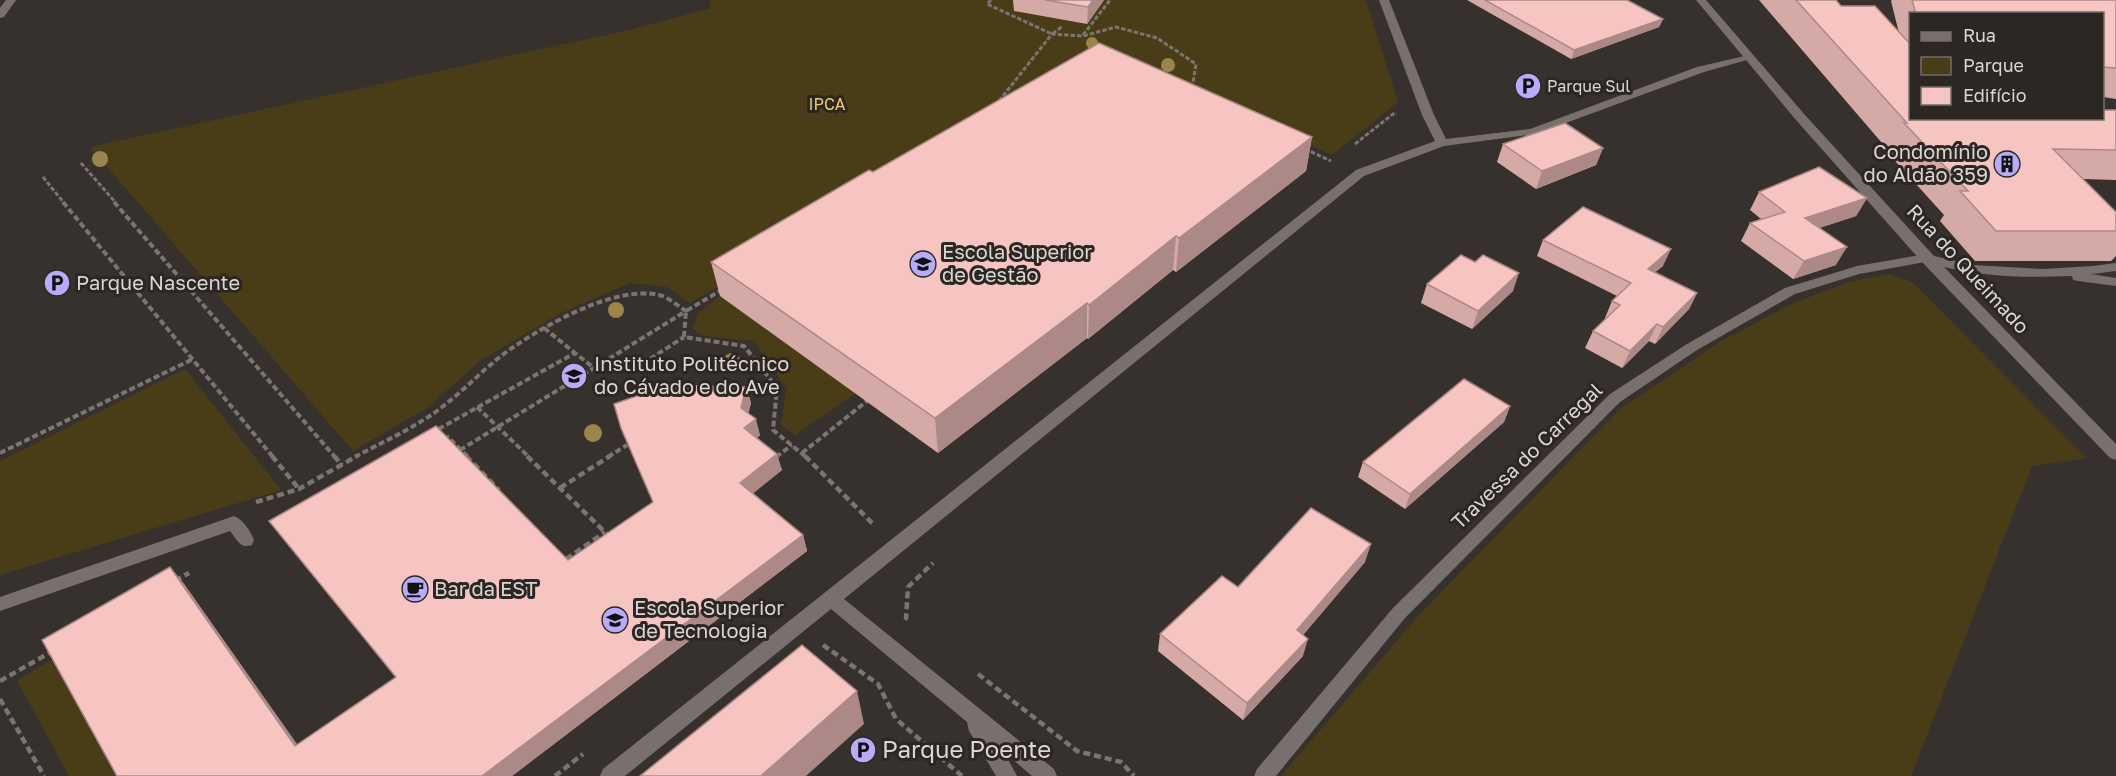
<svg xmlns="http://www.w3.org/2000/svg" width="2116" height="776" font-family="'Golos Text',sans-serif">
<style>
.green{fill:#493d17}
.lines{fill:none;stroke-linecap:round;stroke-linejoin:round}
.path-far2{stroke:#7a7572;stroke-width:3;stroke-dasharray:4.5 2;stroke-linecap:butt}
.path-far1{stroke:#7a7572;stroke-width:4;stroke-dasharray:6 3;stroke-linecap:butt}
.path{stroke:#7a7572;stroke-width:4.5;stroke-dasharray:7 4;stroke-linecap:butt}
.lane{fill:#77706c;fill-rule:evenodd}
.street{fill:#77706c;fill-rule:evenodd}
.tree{fill:#9a854d}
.wall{fill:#d4a9a6}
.shaded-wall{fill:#ac8987}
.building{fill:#f6c4c1;stroke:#ac8987;stroke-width:1.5}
.labels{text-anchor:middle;stroke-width:6;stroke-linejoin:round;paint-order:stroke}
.far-poi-label{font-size:16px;fill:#dbd6d4;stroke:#2d2724;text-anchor:start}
.far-park-label{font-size:16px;fill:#ebca66;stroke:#2d2724}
.poi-label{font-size:20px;fill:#dbd6d4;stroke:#2d2724;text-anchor:start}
.street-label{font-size:20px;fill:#dbd6d4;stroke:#2d2724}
.near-poi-label{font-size:24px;fill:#dbd6d4;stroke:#2d2724;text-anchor:start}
</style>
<rect width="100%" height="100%" fill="#37312e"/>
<g class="green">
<path d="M 709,0 L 1366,0 L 1398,102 L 1332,155 L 1197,94 L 1098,66 L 690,303 L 667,287 L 630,283 L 557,315 L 480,361 L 427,408 L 353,451 L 90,147 L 629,30 L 711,8 Z"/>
<path d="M 1889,274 L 1912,282 L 2087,458 L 2032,466 L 1911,776 L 1281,776 L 1419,615 L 1619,410 L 1718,343 L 1791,304 L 1849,282 Z"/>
<path d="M 720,296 L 856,393 L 795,435 L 781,425 L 786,388 L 754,341 L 703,336 L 693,329 L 698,313 Z"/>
<path d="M 185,369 L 281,490 L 0,575 L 0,461 Z"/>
<path d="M 59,656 L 127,776 L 69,776 L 17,680 Z"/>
</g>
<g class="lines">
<g class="path-far2">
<path d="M 991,0 L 987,4 L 1052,34 L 1063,26"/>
<path d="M 1083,35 L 1110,0"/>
<path d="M 999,101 L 1052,34 L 1083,36 L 1116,27 L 1157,38 L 1196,64 L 1192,89"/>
<path d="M 1355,144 L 1393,114 L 1397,114"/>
<path d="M 1305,149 L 1331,161"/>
<path d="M 81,163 L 116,203"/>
<path d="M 43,177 L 64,203"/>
</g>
<g class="path-far1">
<path d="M 63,202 L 273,457"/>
<path d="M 114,202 L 335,457"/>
<path d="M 723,289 L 686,311 L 684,337 L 744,346 L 777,388 L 773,430 L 806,457"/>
<path d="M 544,328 L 575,353"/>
<path d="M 477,407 L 529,457"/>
<path d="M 443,439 L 448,437 L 468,457"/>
<path d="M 460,450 L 594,368 L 636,368 L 684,337"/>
<path d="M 0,453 L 193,359"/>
<path d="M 802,453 L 867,401"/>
<path d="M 355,457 C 382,442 417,427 442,407 C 466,389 487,365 512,348 C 547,324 616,285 659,295 C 668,297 678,306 686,311 L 594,368 L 575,353 L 435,431"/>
<path d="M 608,457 L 627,445"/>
<path d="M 776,457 L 792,445"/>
</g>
<g class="path">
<path d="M 272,456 L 299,489"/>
<path d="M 334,456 L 342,465"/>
<path d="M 466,456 L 499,490"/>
<path d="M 527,456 L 610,537"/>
<path d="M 805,456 L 874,525"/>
<path d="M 774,459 L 778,456"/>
<path d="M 560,488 L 610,456"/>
<path d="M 256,502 L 299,489 L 357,456"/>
<path d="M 566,559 L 605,532"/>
<path d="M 175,581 L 189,573"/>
<path d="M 908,619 L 906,618 L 908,587 L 933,563"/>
<path d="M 823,645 L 878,684 L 896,719 L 962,776"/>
<path d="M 978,674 L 1077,751 L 1121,762 L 1134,776"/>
<path d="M 0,681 L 51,652"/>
<path d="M 0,699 L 44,776"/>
<path d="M 555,776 L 583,754"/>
</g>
<g class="lane">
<path d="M 1379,0 L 1389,0 L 1434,115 L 1446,139 L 1530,129 L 1697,67 L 1749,55 L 1754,58 L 1704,72 L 1536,134 L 1444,146 L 1364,176 L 844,599 L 1054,769 L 1057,776 L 1032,776 L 1004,752 L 1017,776 L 996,776 L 969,731 L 967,722 L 831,609 L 625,776 L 600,776 L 603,769 L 1356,170 L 1435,141 L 1422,115 Z"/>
<path d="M 1926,254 L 1931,255 L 1933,258 L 1931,261 L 1859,274 L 1795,294 L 1697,350 L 1620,402 L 1405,618 L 1276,776 L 1254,776 L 1257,769 L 1393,608 L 1610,394 L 1687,344 L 1785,288 L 1857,266 Z"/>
<path d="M 2116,263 L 2116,271 L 2093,274 L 2086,270 L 2093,266 Z"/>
<path d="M 234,516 C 244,520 250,531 254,540 L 252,545 C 240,549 237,540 230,531 L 0,611 L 0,597 Z"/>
</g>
<g class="street">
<path d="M 6,0 L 16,0 L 4,17 L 0,18 L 0,8 Z"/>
<path d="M 1696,0 L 1706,0 L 1805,115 L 1934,256 L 1972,265 L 2043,269 L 2093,266 L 2100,270 L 2091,274 L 2116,278 L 2116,286 L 2078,281 L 2073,280 L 2072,276 C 2029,278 1986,277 1944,267 L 2116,444 L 2116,460 L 2110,458 L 1921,261 L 1796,120 Z"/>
</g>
</g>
<g class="tree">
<circle cx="1092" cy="43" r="6"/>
<circle cx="1168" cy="65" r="7"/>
<circle cx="100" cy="159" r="8"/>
<circle cx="616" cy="310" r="8"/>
<circle cx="732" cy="362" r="9"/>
<circle cx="593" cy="433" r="9"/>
</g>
<g class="wall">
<path d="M 1013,0 L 1104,0 L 1087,24 L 1014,11 Z"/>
<path d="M 1467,0 L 1627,0 L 1663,19 L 1659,27 L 1571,59 Z"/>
<path d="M 1759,0 L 1836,0 L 1841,6 L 1899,33 L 1891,1 L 1892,0 L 2116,0 L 2116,99 L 2103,97 L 2103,14 L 1911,14 L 1911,118 L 2116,110 L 2116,180 L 2083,179 L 2116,212 L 2116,256 L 2111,261 L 1975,261 L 1940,221 L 1944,215 L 1887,152 L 1888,150 Z"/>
<path d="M 1312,137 L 1306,171 L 1176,272 L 1173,270 L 1088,339 L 1087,338 L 938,453 L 720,296 L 711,262 L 873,172 Z"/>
<path d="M 1503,144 L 1603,148 L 1596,165 L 1536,189 L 1497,162 Z"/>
<path d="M 1759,192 L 1867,198 L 1856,216 L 1819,228 L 1836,265 L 1793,279 L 1741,241 L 1750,223 L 1761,219 L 1750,210 Z"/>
<path d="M 1543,240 L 1663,266 L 1655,272 L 1697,293 L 1689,309 L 1655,344 L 1649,341 L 1622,368 L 1585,348 L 1593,331 L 1606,319 L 1605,318 L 1612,301 L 1617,296 L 1537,256 Z"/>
<path d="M 1427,284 L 1513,291 L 1472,329 L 1421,303 Z"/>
<path d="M 746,387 L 751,403 L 748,413 L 760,435 L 757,438 L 782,470 L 753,493 L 803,535 L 807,551 L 512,776 L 117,776 L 170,567 L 184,584 L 297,745 L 396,678 L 269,521 L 568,560 L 653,502 L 621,428 Z"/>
<path d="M 1510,406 L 1504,422 L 1405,509 L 1358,477 L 1363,462 Z"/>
<path d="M 1365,562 L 1303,635 L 1303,656 L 1243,720 L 1158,651 L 1160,634 L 1238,587 Z"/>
</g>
<g class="shaded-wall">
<path d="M 1093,0 L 1104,0 L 1087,24 L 1088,7 Z"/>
<path d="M 1663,19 L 1659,27 L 1571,59 L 1574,50 Z"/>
<path d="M 1312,137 L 1306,171 L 1176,272 L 1179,238 Z"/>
<path d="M 1603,148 L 1596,165 L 1536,189 L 1542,171 Z"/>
<path d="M 1867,198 L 1856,216 L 1795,236 L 1805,218 Z"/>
<path d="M 1176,236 L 1173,270 L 1088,339 L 1089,305 Z"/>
<path d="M 1847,247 L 1836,265 L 1793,279 L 1804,261 Z"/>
<path d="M 1671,249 L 1663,266 L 1640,285 L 1648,269 Z"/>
<path d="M 1519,273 L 1513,291 L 1472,329 L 1478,311 Z"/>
<path d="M 1697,293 L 1689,309 L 1655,344 L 1663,327 Z"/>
<path d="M 1087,303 L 1087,338 L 938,453 L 935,418 Z"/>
<path d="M 1657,324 L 1649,341 L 1622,368 L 1630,351 Z"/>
<path d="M 746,387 L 751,403 L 746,425 L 741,408 Z"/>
<path d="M 1510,406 L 1504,422 L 1405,509 L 1410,494 Z"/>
<path d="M 756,419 L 760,435 L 748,445 L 744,428 Z"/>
<path d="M 777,454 L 782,470 L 745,500 L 740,483 Z"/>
<path d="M 803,535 L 807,551 L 512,776 L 482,776 Z"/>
<path d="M 1371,544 L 1365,562 L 1292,648 L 1297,630 Z"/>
<path d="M 170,567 L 184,584 L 309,761 L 295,746 Z"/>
<path d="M 1308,639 L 1303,656 L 1243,720 L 1247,703 Z"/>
<path d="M 857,691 L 864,724 L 806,776 L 761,776 Z"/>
</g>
<g class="building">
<path d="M 1045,0 L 1093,0 L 1088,7 Z"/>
<path d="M 1485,0 L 1627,0 L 1663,19 L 1574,50 Z"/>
<path d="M 1796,0 L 1836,0 L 1841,6 L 1875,6 L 1911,45 L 1911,118 L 2103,118 L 2103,110 L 2116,110 L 2116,150 L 2053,149 L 2116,212 L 2116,231 L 1996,231 L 1960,191 L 1968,191 L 1904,123 L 1907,123 Z"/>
<path d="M 1912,0 L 2116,0 L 2116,68 L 2103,67 L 2103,14 L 1916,14 Z"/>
<path d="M 1099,43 L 1312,137 L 1179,238 L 1176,236 L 1089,305 L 1087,303 L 935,418 L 711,262 L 869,170 L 873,172 Z"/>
<path d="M 1565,123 L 1603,148 L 1542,171 L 1503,144 Z"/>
<path d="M 1819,167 L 1867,198 L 1805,218 L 1847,247 L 1804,261 L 1750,223 L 1785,212 L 1759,192 Z"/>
<path d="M 1583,207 L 1671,249 L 1648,269 L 1697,293 L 1663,327 L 1657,324 L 1630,351 L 1593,331 L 1620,305 L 1612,301 L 1631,283 L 1543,240 Z"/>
<path d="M 1461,255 L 1475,262 L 1483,255 L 1519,273 L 1478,311 L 1427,284 Z"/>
<path d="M 1464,379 L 1510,406 L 1410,494 L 1363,462 Z"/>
<path d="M 668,385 L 746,387 L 741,408 L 756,419 L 744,428 L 777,454 L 740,483 L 803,535 L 482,776 L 117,776 L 42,640 L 170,567 L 295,746 L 396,677 L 269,521 L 436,426 L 568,560 L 653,502 L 621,428 L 614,404 Z"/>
<path d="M 1311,508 L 1371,544 L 1297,630 L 1308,639 L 1247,703 L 1160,634 L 1222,576 L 1238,587 Z"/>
<path d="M 802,645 L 857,691 L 761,776 L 640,776 Z"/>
</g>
<defs>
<symbol id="parking-disc" viewBox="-11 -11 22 22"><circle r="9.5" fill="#b9abf7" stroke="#2d2724"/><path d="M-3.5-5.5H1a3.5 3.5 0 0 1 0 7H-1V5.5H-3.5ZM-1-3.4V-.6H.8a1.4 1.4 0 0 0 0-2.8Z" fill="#111"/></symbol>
<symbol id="building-disc" viewBox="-11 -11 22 22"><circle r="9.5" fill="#b9abf7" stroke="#2d2724"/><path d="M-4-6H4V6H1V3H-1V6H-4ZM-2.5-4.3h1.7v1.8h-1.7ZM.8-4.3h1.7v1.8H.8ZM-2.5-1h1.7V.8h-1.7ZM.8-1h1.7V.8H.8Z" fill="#111"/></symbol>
<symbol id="university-disc" viewBox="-11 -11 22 22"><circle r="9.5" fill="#b9abf7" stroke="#2d2724"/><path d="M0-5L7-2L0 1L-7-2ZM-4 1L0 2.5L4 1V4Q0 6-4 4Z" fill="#111"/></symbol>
<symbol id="cafe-disc" viewBox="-11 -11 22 22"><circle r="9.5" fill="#b9abf7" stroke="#2d2724"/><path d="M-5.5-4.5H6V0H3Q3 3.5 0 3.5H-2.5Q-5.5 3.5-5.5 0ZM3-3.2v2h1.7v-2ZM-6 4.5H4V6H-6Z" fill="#111"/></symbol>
</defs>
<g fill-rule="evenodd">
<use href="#parking-disc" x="1513" y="71" width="30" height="30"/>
<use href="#building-disc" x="1992" y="149" width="30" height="30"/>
<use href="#university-disc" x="908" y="249" width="30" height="30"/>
<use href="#parking-disc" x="42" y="268" width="30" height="30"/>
<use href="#university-disc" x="559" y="361" width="30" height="30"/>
<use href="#cafe-disc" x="400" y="574" width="30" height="30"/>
<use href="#university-disc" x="600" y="605" width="30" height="30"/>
<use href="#parking-disc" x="848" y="735" width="30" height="30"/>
</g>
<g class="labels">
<g class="far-poi-label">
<text x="1547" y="92">Parque Sul</text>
</g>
<g class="far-park-label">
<text x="827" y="110">IPCA</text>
</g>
<g class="poi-label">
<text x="1988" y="159" text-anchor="end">Condomínio<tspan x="1988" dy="23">do Aldão 359</tspan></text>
<text x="942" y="259">Escola Superior<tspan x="942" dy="23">de Gestão</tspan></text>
<text x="76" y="290">Parque Nascente</text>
<text x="594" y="371">Instituto Politécnico<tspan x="594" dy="23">do Cávado e do Ave</tspan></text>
<text x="434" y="596">Bar da EST</text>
<text x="634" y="615">Escola Superior<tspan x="634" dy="23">de Tecnologia</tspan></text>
</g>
<g class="street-label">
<text transform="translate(1968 269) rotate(47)" y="7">Rua do Queimado</text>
<text transform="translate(1527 456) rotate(-44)" y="7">Travessa do Carregal</text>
</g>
<g class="near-poi-label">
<text x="882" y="758">Parque Poente</text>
</g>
</g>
<rect x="1909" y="12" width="195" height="108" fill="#2d2724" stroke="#736d6a" stroke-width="1.5"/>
<rect x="1921" y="32" width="30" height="9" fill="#77706c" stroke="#736d6a" stroke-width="1.5"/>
<text x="1963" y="42" font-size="18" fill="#dbd6d4">Rua</text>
<rect x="1921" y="57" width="30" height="18" fill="#493d17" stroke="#736d6a" stroke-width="1.5"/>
<text x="1963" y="72" font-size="18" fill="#dbd6d4">Parque</text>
<rect x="1921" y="87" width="30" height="18" fill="#f6c4c1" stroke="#736d6a" stroke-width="1.5"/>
<text x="1963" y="102" font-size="18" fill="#dbd6d4">Edifício</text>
</svg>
